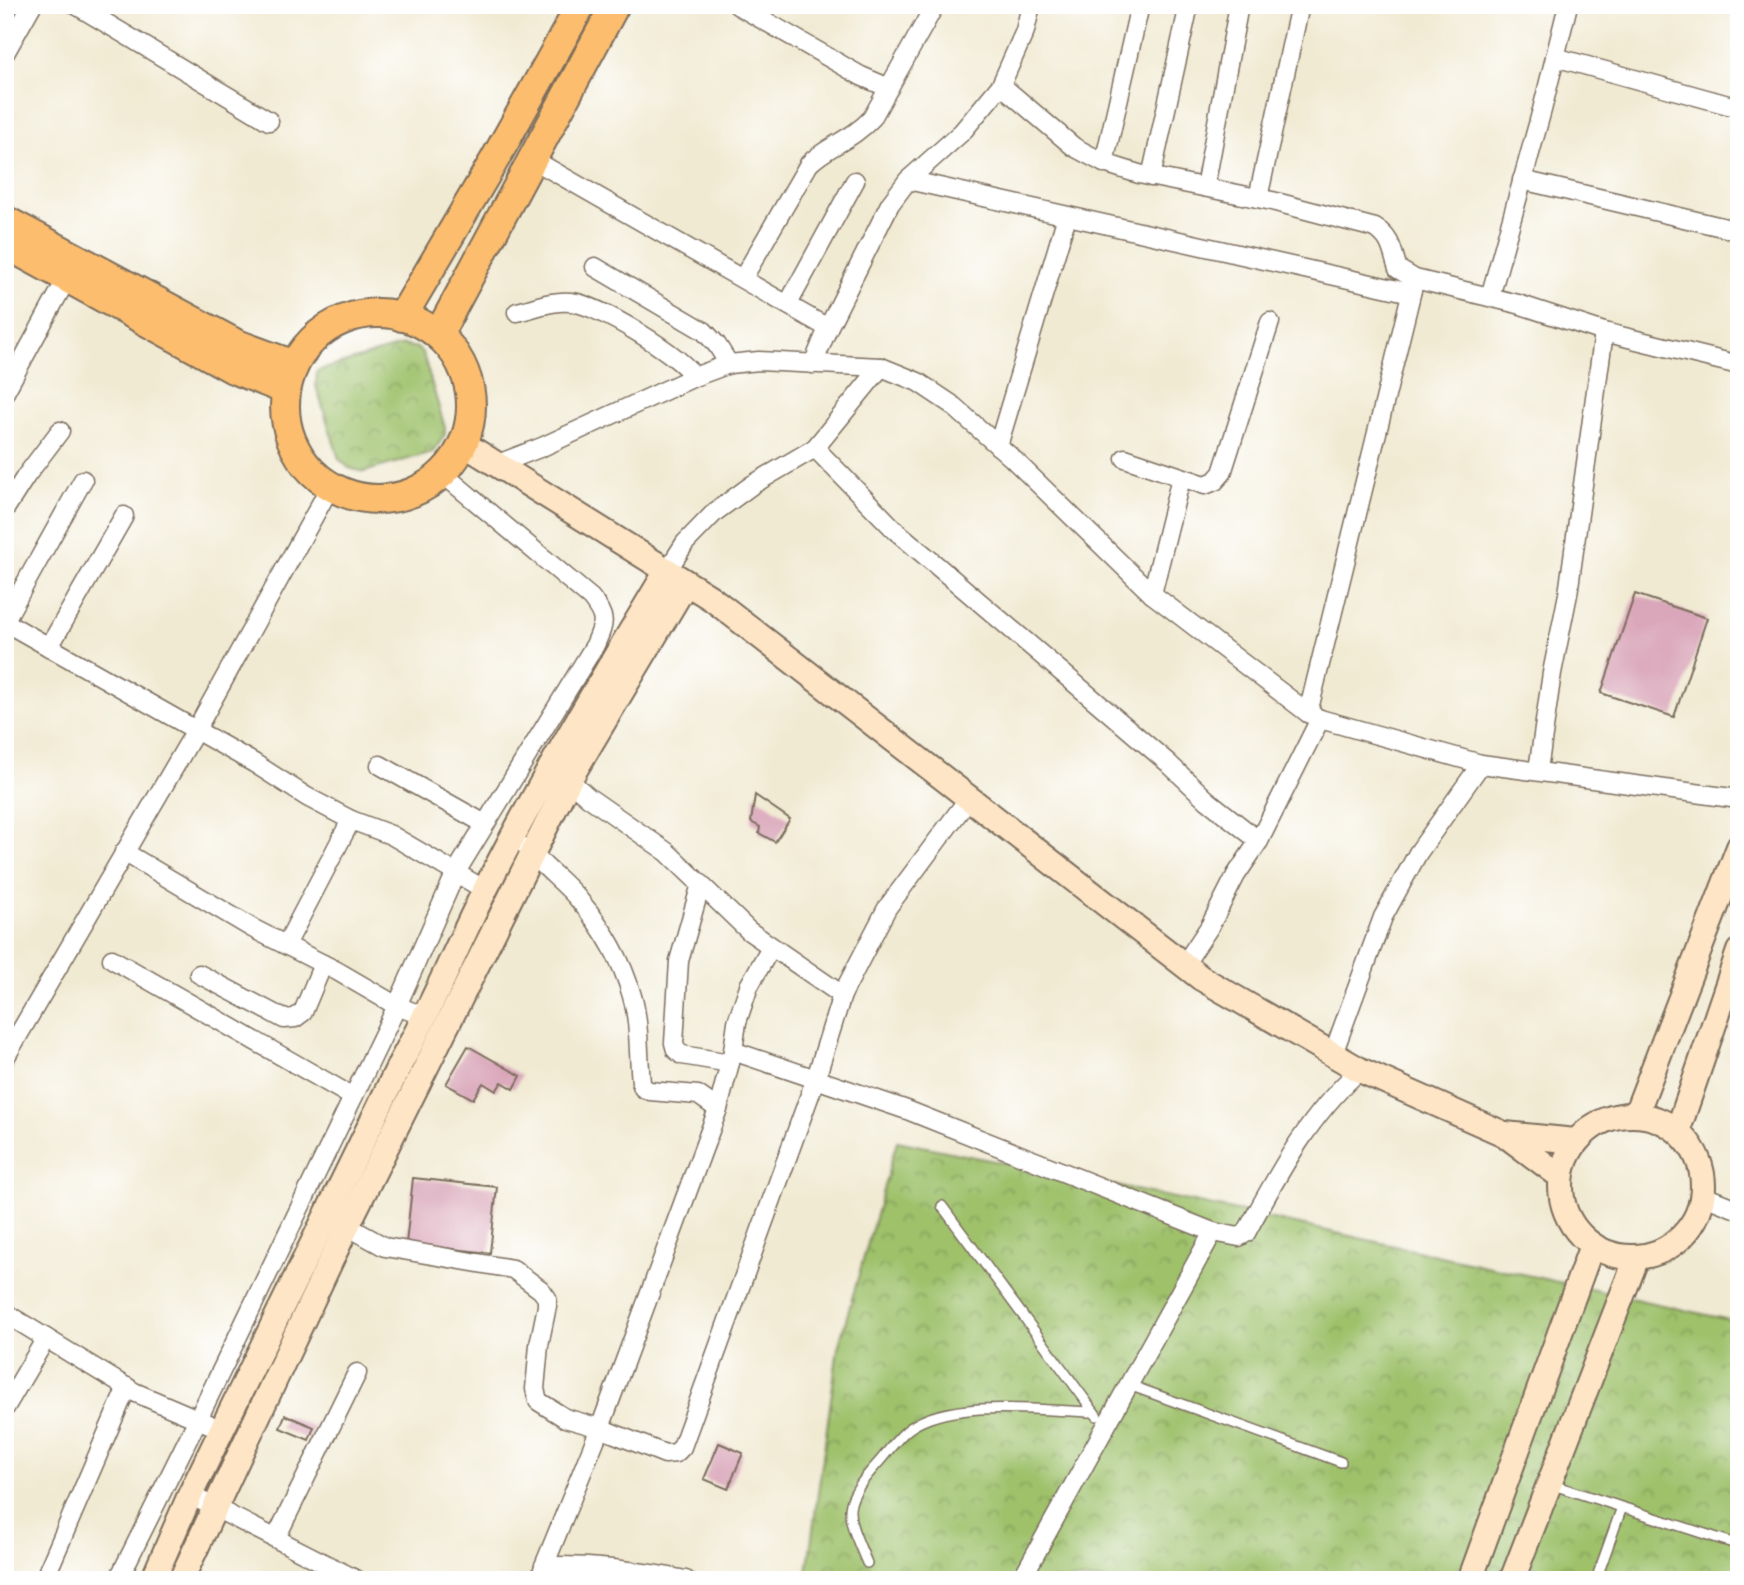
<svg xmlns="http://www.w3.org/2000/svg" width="1744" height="1585" font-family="Sriracha,sans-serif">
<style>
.park{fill:url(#park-crowns);stroke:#6c7644;stroke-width:2}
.building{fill:#daa7ba}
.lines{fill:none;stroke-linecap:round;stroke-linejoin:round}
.lane-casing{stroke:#7b6d5d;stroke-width:12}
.street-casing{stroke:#7b6d5d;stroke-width:21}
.secondary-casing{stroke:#7b6d5d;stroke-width:28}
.primary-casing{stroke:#7b6d5d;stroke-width:32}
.lane{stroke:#fff;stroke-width:9}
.street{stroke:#fff;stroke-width:18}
.secondary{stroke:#fee5c5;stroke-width:24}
.primary{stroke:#fcbd6e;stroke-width:28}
</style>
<defs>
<pattern id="park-crowns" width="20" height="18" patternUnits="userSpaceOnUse" patternTransform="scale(1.75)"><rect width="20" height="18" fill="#9ec16b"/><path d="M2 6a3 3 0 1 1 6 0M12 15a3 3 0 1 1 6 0" fill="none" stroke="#829d57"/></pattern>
</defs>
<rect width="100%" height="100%" fill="#fff"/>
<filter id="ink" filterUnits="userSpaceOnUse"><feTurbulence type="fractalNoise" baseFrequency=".0143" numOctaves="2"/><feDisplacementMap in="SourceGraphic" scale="14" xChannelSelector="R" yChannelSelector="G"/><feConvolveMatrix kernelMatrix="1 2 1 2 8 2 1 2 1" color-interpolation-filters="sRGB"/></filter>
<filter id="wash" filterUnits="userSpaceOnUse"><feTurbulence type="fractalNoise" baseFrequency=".00686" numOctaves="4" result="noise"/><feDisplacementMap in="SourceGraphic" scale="28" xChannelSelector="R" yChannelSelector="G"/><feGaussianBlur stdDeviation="1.57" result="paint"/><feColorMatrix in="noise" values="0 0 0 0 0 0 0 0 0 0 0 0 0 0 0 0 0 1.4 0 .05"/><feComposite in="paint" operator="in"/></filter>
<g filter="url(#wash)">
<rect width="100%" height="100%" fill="#f1ead3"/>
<g class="park">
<path d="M 403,345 L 417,348 L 423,354 L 445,428 L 445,435 L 433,452 L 364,472 L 349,468 L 339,459 L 316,386 L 317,371 Z"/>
<path d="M 897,1141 L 1232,1210 L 1739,1322 L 1739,1580 L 806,1580 L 838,1348 Z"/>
</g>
<g id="blocks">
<g class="building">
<path d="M 1635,594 L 1707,618 L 1674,717 L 1601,693 Z"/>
<path d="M 755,795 L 790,819 L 775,842 L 759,833 L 760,827 L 751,822 Z"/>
<path d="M 468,1046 L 521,1076 L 514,1089 L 502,1082 L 496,1091 L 483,1083 L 473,1099 L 446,1084 Z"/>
<path d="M 413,1178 L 497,1187 L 490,1253 L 406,1244 Z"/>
<path d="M 285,1415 L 314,1427 L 309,1440 L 280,1428 Z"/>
<path d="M 719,1443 L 743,1453 L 728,1489 L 704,1479 Z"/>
</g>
</g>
</g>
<g filter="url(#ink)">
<use href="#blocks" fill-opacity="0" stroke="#7b6d5d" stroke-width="2"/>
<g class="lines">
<defs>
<g id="lane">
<path d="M 942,1206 L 1097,1416"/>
<path d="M 1129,1385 L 1341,1462"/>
<path d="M 1550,1484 L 1739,1545"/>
<path d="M 867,1563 C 846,1513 839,1506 878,1463 C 888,1452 898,1436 910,1428 C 953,1398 1043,1411 1094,1412"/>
<path d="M 1596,1580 L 1622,1507"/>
</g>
<g id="street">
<path d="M 76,5 L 269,121"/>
<path d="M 737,5 L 861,76 L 889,88"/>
<path d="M 5,53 L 32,5"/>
<path d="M 1555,57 L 1739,108"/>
<path d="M 1001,85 L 1074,147 L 1104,163 L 1139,174 L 1272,201 L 1375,228 C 1392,238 1392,252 1398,269 L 1415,279 L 1518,304 L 1604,332 L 1739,365"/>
<path d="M 532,159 L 828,328"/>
<path d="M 1104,163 L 1140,5"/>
<path d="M 1151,177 L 1189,5"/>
<path d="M 908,180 L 1411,293"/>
<path d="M 1522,180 L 1739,231"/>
<path d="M 1205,187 L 1239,5"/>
<path d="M 1258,198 L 1300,5"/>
<path d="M 595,267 L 704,331 L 717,345 L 729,364"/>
<path d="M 743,278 L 809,164 C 827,146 852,140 872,118 L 935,5"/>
<path d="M 1490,297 L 1542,110 L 1568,5"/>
<path d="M 788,304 L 855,181"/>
<path d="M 517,312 C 534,308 553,300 571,302 C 597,304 681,355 694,377"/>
<path d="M 813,364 L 828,328 L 890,204 L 908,180 L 962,132 L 1001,85 L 1025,31 L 1031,5"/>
<path d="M 5,392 L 66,280"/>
<path d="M 998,446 L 1067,216"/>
<path d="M 815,448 L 895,530 L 1167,762 L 1207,800 L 1259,841"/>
<path d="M 1125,458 L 1205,485 L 1215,481 L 1222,473 L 1270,322"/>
<path d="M 498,464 L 542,447 L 694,377 L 729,364 L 759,361 L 881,367 L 918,382 L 951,404 L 1012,458 L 1152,594 L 1308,713 L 1320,719 L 1481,764 L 1739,799"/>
<path d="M 5,509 L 26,476 L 60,431"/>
<path d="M 667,571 L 685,543 L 715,512 L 752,485 L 815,448 L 881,367"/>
<path d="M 1152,594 L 1181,478"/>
<path d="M 5,620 L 83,480"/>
<path d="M 5,622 L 254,763 L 307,797 L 351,820 L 391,835 L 485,890"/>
<path d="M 49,647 L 124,516"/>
<path d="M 1308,713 L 1414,282"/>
<path d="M 380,765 L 485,824"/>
<path d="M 1538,770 L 1552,673 L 1568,594 L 1604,332"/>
<path d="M 569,780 L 588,797 L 667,852 L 749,931 L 842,995"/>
<path d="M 527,847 C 541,866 564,881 580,901 C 604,929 622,960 632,996 C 640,1023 638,1054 641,1082 L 643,1088 L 650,1091 L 698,1095 L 718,1109"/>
<path d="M 124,852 L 252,928 L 337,971 L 397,1006 L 426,1017"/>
<path d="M 701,884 L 679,961 L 674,1043 L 676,1050 L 682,1055 L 730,1063"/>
<path d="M 286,945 L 351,820"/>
<path d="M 112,959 L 353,1097"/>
<path d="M 1184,965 L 1210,926 L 1236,875 L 1259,841 L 1320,719"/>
<path d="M 199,974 L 284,1019 L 295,1018 L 303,1012 L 323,964"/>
<path d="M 733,1051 L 907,1110 L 1213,1232 L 1239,1237 L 1246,1233 C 1278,1174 1309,1115 1360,1070"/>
<path d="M 1333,1054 L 1383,917 L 1418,853 L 1481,764"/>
<path d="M 5,1058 L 196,730 L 330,487"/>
<path d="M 1704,1196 L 1739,1210"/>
<path d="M 338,1223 L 347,1226 L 385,1247 L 513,1269 L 541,1290 L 547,1298 L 547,1306 L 539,1345 L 535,1389 L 538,1401 L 565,1418 L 600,1428 L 665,1454 L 676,1453 L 682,1447 L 816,1078 L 842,995 L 887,908 L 969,798"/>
<path d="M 5,1313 L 134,1392 L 209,1424"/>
<path d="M 5,1408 L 46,1338"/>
<path d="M 190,1495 L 357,1580"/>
<path d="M 276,1538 L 357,1373"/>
<path d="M 544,1566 C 594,1565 637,1571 686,1580"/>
<path d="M 44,1580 L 127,1387"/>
<path d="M 118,1580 L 198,1419 L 397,1006 L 456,872 L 595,645 C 605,622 607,619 591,598 L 443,474"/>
<path d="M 540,1580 L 544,1566 L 600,1428 L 718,1109 L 733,1051 L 737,1022 L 749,986 L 771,947"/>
<path d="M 1021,1580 L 1213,1232"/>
</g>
<g id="secondary">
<path d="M 464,444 L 711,598 L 1201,978 L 1360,1070 L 1504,1134 L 1560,1176"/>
<path d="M 1636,1114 L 1739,847"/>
<circle cx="1632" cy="1186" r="71"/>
<path d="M 1678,1130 L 1739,951"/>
<path d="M 1505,1134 L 1576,1141"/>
<path d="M 153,1580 L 190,1495 L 401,1062 C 432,1006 456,948 485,890 C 540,780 604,676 667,571"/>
<path d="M 181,1580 L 347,1226 L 569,780 L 686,583"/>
<path d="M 1470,1580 L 1592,1245"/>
<path d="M 1512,1580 L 1637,1257"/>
</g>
<g id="primary">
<path d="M 5,220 L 237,344 L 294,365"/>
<path d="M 5,244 L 233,369 L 286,390"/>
<circle cx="378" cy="406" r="93"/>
<path d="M 402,317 L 495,159 L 581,5"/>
<path d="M 438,335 L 615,5"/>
</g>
</defs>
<use href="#lane" class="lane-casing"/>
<use href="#street" class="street-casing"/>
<use href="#secondary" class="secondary-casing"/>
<use href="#primary" class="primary-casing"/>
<use href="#lane" class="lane"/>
<use href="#street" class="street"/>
<use href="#secondary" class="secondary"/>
<use href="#primary" class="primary"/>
</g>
</g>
<rect width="1744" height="1585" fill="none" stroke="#fff" stroke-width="28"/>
</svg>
